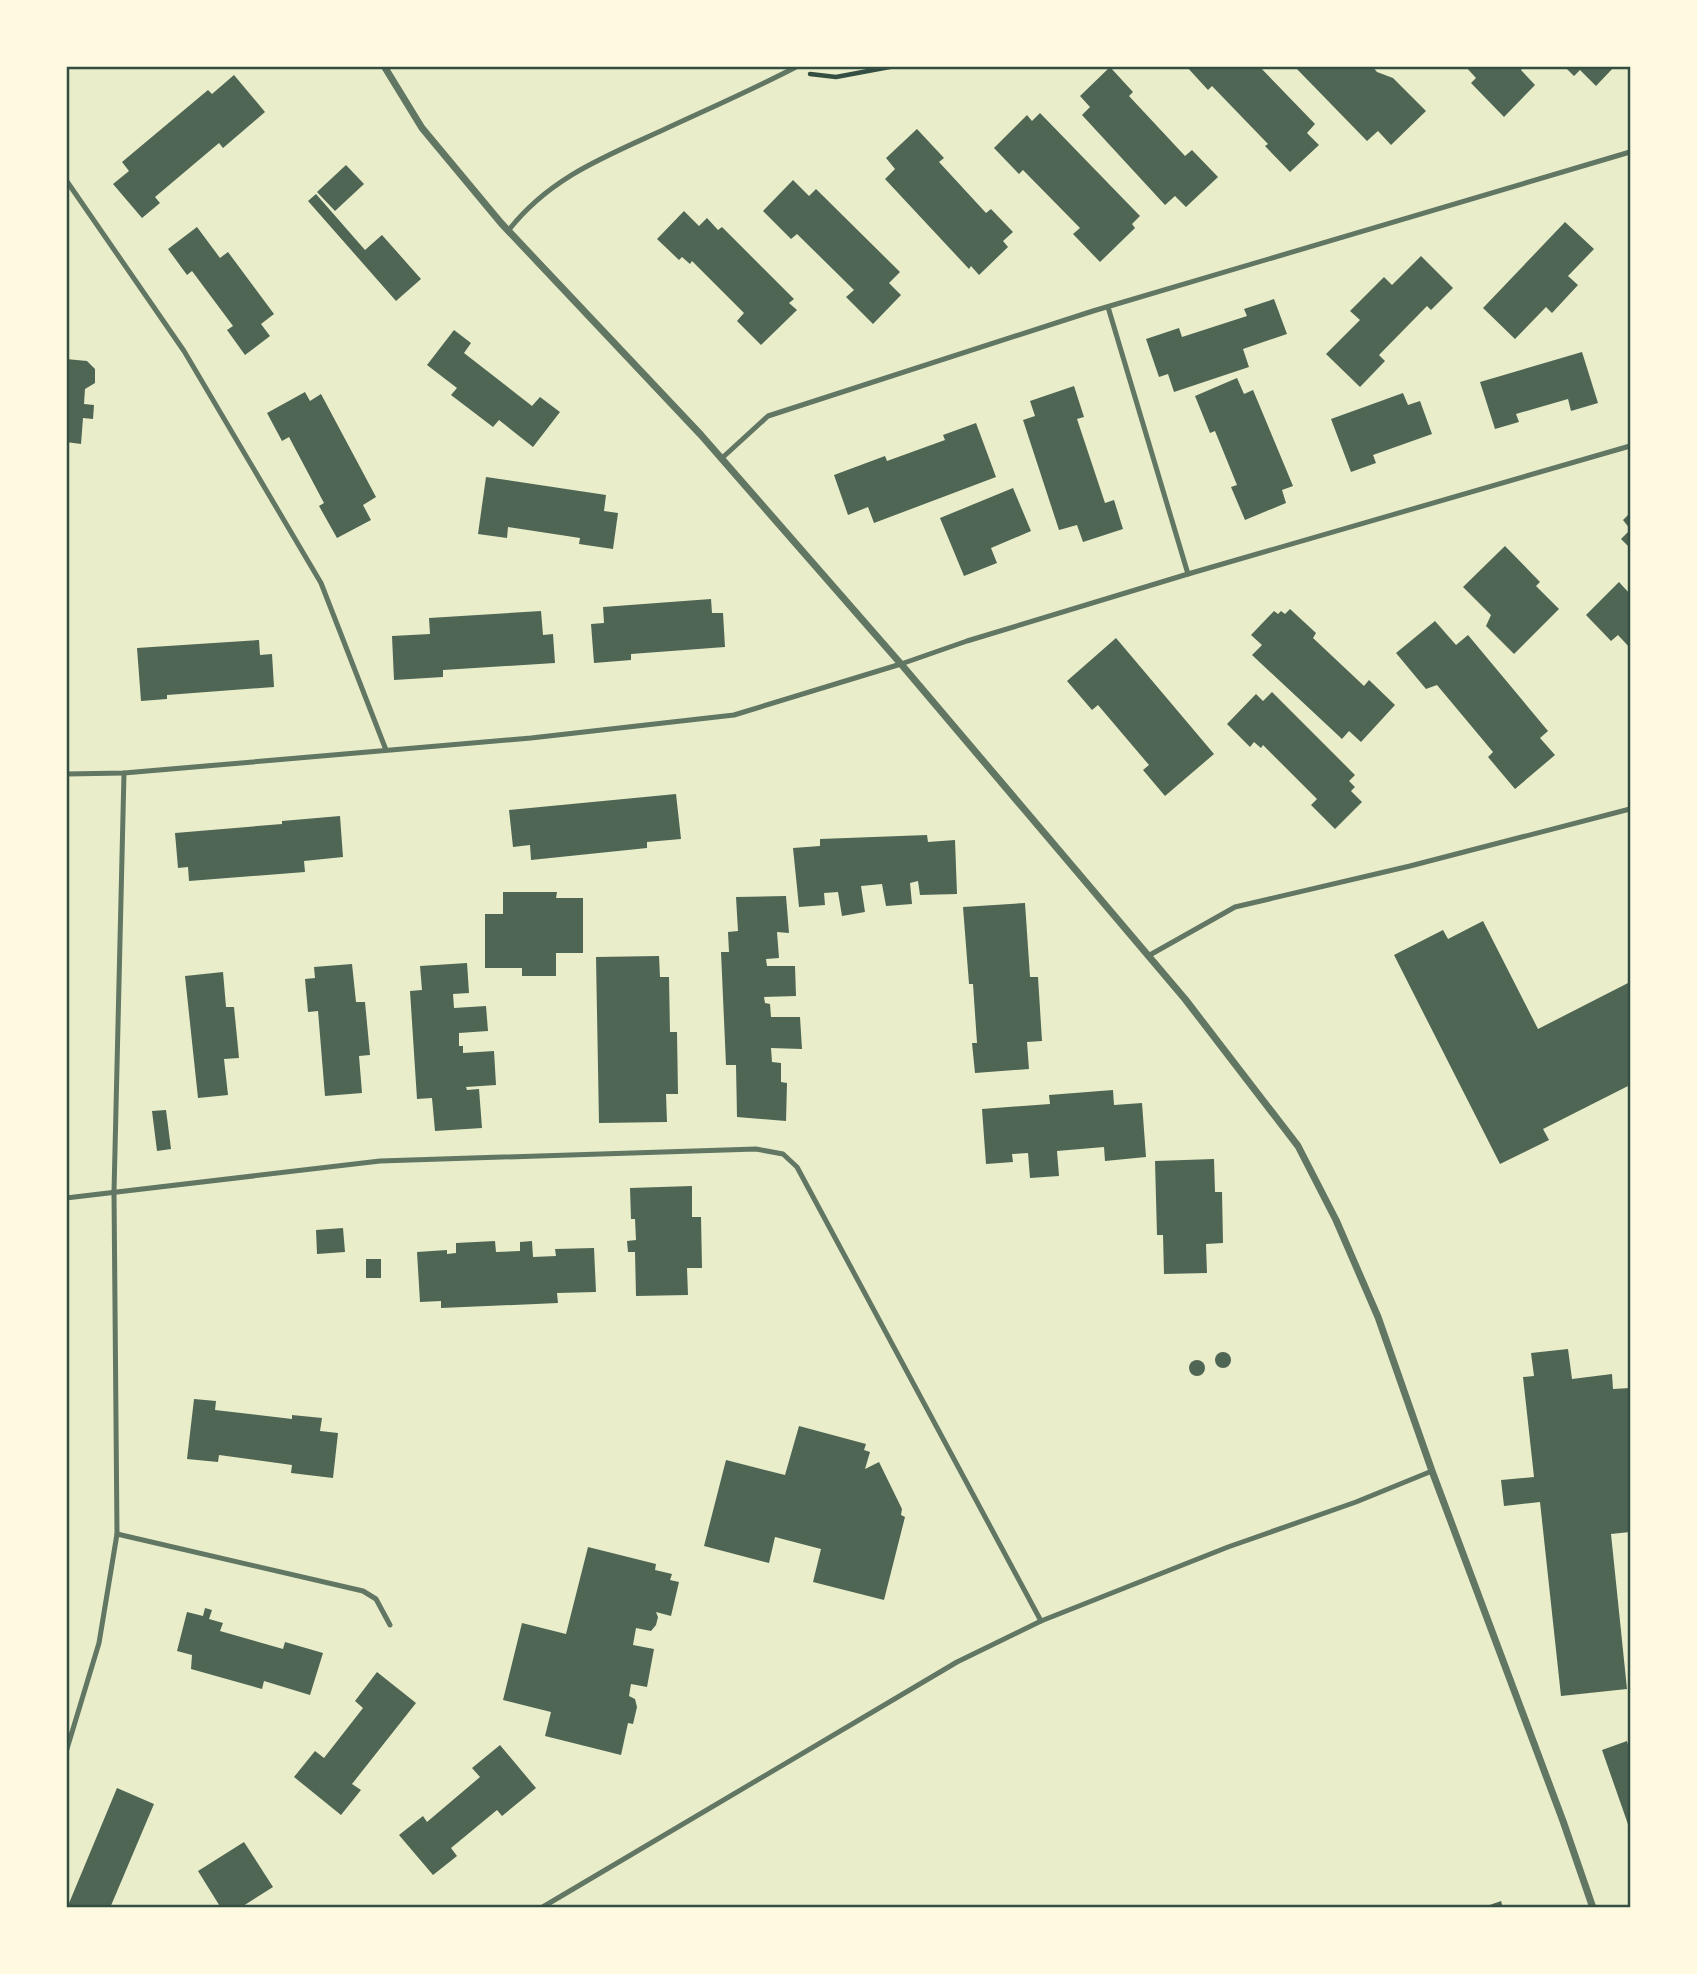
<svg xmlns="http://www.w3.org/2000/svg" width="1697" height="1974" font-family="Roboto,sans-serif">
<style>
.building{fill:#4f6655}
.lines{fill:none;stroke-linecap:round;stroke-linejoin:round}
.path{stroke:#344e41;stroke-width:4.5}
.service{stroke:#617663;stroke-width:5}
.minor{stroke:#617663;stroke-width:7}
.neatline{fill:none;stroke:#344e41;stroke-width:2.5}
</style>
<rect width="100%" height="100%" fill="#e9edc9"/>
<g class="building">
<path d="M 1186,66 L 1259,66 L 1315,124 L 1307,133 L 1319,145 L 1290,172 L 1265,146 L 1268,144 L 1212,86 L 1208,90 Z"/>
<path d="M 1294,66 L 1372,66 L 1377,72 L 1393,78 L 1426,111 L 1391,145 L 1378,131 L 1367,141 Z"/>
<path d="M 1465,66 L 1524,66 L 1521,70 L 1535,85 L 1504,117 L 1471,83 L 1476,78 Z"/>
<path d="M 1564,66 L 1615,66 L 1596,86 L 1580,70 L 1574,76 Z"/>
<path d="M 1110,67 L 1133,92 L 1129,96 L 1185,156 L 1192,150 L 1218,177 L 1186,207 L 1175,196 L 1165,205 L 1082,115 L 1090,107 L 1080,96 Z"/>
<path d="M 234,75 L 265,112 L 223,148 L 219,143 L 155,197 L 160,203 L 142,218 L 113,184 L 129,171 L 122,162 L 208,90 L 212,94 Z"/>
<path d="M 1040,113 L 1140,216 L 1132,224 L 1135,228 L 1100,262 L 1073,234 L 1080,228 L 1023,170 L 1019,174 L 994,148 L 1027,115 L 1032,121 Z"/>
<path d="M 917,129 L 944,158 L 939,162 L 986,213 L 991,209 L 1013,232 L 1003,241 L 1008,247 L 979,275 L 971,266 L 969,269 L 885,179 L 895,169 L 886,158 Z"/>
<path d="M 346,165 L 364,184 L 335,211 L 317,192 Z"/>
<path d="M 793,180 L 809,196 L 816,189 L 900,272 L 889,283 L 901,295 L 873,324 L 846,297 L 854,290 L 797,234 L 791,239 L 763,211 Z"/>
<path d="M 316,194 L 365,250 L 382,235 L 421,279 L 396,301 L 308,201 Z"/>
<path d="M 684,211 L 699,226 L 707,218 L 718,230 L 722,227 L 794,299 L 789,303 L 797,310 L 761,345 L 737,321 L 744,313 L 692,261 L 690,264 L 682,257 L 679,260 L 657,239 Z"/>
<path d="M 1565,222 L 1594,249 L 1568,276 L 1578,285 L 1552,313 L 1546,307 L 1515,339 L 1483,308 Z"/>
<path d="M 197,227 L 220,258 L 228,252 L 274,314 L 261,324 L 270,336 L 245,355 L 227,330 L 233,326 L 192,271 L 187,275 L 168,249 Z"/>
<path d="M 1421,256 L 1453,288 L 1431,310 L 1427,306 L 1379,355 L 1385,361 L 1360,387 L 1326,354 L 1360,320 L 1350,311 L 1384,277 L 1392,285 Z"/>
<path d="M 1274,299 L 1287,334 L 1243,349 L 1249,367 L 1174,392 L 1168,374 L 1159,377 L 1146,339 L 1179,328 L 1182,337 L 1247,316 L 1244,309 Z"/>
<path d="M 454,330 L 471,343 L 464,353 L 532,406 L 540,397 L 560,412 L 533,447 L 499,420 L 493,427 L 451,395 L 457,388 L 427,365 Z"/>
<path d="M 1582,352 L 1598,403 L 1571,411 L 1568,399 L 1516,414 L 1519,422 L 1495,429 L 1480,382 Z"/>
<path d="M 66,359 L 87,361 L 95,369 L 95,383 L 85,389 L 84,404 L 94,405 L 93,419 L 83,418 L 81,444 L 66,442 Z"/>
<path d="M 1237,378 L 1244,394 L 1253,390 L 1293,486 L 1282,490 L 1286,503 L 1245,520 L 1231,487 L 1237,485 L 1215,431 L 1210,433 L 1195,396 Z"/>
<path d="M 1074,386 L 1084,417 L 1077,419 L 1105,503 L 1114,500 L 1123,529 L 1083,542 L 1077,525 L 1059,530 L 1023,420 L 1035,416 L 1030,401 Z"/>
<path d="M 305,392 L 310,401 L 321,394 L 376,497 L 363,505 L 371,520 L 337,538 L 319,506 L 324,503 L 289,437 L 282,441 L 267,413 Z"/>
<path d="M 1403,393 L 1408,405 L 1420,401 L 1432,434 L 1373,455 L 1376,463 L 1351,472 L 1331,419 Z"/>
<path d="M 976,423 L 996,477 L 874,523 L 868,507 L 848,515 L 834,475 L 885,456 L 887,461 L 945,440 L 943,435 Z"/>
<path d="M 486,477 L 606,495 L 604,511 L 618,513 L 613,549 L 579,544 L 580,538 L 508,527 L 507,538 L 478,534 Z"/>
<path d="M 1013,488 L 1031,531 L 991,548 L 997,563 L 964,576 L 940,518 Z"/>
<path d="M 1630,513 L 1630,529 L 1623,520 Z"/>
<path d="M 1630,530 L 1630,548 L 1621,539 Z"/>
<path d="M 1505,546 L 1540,582 L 1536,586 L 1559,609 L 1514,654 L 1486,626 L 1491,615 L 1463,587 Z"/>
<path d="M 1619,582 L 1630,594 L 1630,648 L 1618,635 L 1611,641 L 1586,615 Z"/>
<path d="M 711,599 L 712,613 L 723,613 L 725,647 L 631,654 L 631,660 L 594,663 L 591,624 L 604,623 L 603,607 Z"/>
<path d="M 1290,609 L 1316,633 L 1313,638 L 1364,686 L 1369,680 L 1395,705 L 1361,742 L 1349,731 L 1342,739 L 1252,655 L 1262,645 L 1251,635 L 1274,611 L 1278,614 L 1281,611 L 1285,614 Z"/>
<path d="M 541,611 L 543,635 L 553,634 L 555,663 L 443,670 L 443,677 L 394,680 L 392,636 L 430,634 L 429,618 Z"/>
<path d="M 1435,621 L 1456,645 L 1468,635 L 1548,731 L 1540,738 L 1555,755 L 1515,789 L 1488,757 L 1493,752 L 1437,685 L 1426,689 L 1396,653 Z"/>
<path d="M 1116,638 L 1214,754 L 1165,796 L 1143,770 L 1149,765 L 1098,705 L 1092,710 L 1067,681 Z"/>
<path d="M 259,640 L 260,655 L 272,654 L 274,687 L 167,695 L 167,699 L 141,701 L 137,648 Z"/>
<path d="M 1272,692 L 1355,775 L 1349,781 L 1355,787 L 1351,791 L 1362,802 L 1335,829 L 1311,805 L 1317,799 L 1263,745 L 1261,748 L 1254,742 L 1250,747 L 1227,724 L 1256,694 L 1263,701 Z"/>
<path d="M 676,794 L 681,839 L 647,842 L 647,848 L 531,860 L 530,845 L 513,847 L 509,810 Z"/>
<path d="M 340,816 L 343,857 L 304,861 L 305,872 L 189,881 L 188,867 L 178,868 L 175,833 L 282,824 L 282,821 Z"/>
<path d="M 927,835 L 928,842 L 955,840 L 957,894 L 920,895 L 918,881 L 910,883 L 912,904 L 886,906 L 882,884 L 861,886 L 865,912 L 842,916 L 838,892 L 824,893 L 825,905 L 799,907 L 793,848 L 820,846 L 820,839 Z"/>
<path d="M 503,892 L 557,892 L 556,898 L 583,898 L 583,953 L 556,953 L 556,976 L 522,976 L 522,968 L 485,968 L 485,914 L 503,914 Z"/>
<path d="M 786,896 L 789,933 L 777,932 L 779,958 L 766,959 L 767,966 L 795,966 L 796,996 L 764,997 L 765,1003 L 770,1004 L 771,1017 L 800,1017 L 802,1049 L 771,1048 L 772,1062 L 781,1063 L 781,1082 L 787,1083 L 786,1121 L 737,1117 L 736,1065 L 726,1065 L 721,952 L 729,952 L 728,932 L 738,931 L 736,897 Z"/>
<path d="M 1025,903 L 1030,977 L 1038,977 L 1042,1041 L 1027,1042 L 1029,1069 L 975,1073 L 972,1043 L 977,1043 L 973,984 L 969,984 L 963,907 Z"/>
<path d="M 1483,921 L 1538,1029 L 1630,982 L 1630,1085 L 1543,1129 L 1549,1140 L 1500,1164 L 1394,955 L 1443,930 L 1448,939 Z"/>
<path d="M 659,956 L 660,977 L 669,977 L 670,1032 L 677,1032 L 678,1094 L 666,1094 L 667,1122 L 599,1123 L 596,957 Z"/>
<path d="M 467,963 L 469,993 L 453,994 L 454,1008 L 486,1006 L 488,1031 L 459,1033 L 459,1046 L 463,1046 L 463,1053 L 494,1051 L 496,1085 L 466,1087 L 467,1090 L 479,1089 L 482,1128 L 435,1131 L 432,1098 L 417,1099 L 410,991 L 422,990 L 420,966 Z"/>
<path d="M 352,964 L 356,1002 L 365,1002 L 370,1055 L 359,1056 L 362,1093 L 325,1096 L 318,1011 L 308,1012 L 305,979 L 315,978 L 314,967 Z"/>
<path d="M 223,972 L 226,1007 L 234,1007 L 239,1058 L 224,1059 L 228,1095 L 198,1098 L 185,976 Z"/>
<path d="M 1113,1090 L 1114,1105 L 1142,1103 L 1146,1157 L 1105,1161 L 1104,1147 L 1057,1151 L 1059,1176 L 1030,1178 L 1028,1153 L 1012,1154 L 1013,1162 L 986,1164 L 982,1109 L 1050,1104 L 1049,1095 Z"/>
<path d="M 166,1110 L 171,1149 L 157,1151 L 152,1111 Z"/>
<path d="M 1214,1159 L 1215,1192 L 1222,1192 L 1223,1243 L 1206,1244 L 1207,1273 L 1164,1274 L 1163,1235 L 1157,1235 L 1155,1161 Z"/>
<path d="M 692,1186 L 692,1217 L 701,1217 L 702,1268 L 687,1268 L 688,1295 L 636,1296 L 635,1252 L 628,1252 L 627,1241 L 636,1240 L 635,1219 L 631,1219 L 630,1188 Z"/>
<path d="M 343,1228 L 345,1252 L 317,1254 L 316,1230 Z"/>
<path d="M 495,1241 L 496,1252 L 520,1251 L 520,1242 L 532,1241 L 533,1257 L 556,1256 L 555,1249 L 594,1248 L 596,1292 L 557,1293 L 558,1303 L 441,1308 L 441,1301 L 420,1302 L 417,1252 L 447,1250 L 447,1254 L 456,1253 L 456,1243 Z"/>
<rect x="366" y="1259" width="15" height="19"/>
<path d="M 1568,1349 L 1572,1379 L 1612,1374 L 1613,1389 L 1630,1388 L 1630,1532 L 1611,1534 L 1627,1689 L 1561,1696 L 1540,1502 L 1504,1506 L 1501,1480 L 1534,1477 L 1523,1377 L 1534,1376 L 1531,1353 Z"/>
<circle cx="1223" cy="1360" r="8"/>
<circle cx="1197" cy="1368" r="8"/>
<path d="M 194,1399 L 216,1401 L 215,1410 L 292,1419 L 292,1415 L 322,1418 L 320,1431 L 338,1433 L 333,1478 L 291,1473 L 292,1465 L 219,1455 L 218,1462 L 187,1459 Z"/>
<path d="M 799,1426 L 866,1444 L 864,1450 L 870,1452 L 865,1469 L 879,1462 L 902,1509 L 901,1515 L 905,1517 L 884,1600 L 813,1582 L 821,1549 L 775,1537 L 769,1563 L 704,1546 L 726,1460 L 785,1475 Z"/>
<path d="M 588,1547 L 656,1564 L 655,1570 L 672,1574 L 670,1580 L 679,1582 L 671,1616 L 656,1612 L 658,1617 L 656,1625 L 651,1631 L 636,1628 L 633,1645 L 654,1649 L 647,1687 L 631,1684 L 629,1696 L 635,1699 L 637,1707 L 633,1724 L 628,1723 L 621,1755 L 545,1736 L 551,1712 L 503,1700 L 522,1623 L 566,1634 Z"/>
<path d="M 205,1608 L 212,1610 L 209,1619 L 223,1623 L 220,1631 L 283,1649 L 285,1642 L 323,1653 L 310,1695 L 264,1681 L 262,1689 L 191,1669 L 192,1655 L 177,1651 L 187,1612 L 203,1616 Z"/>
<path d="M 377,1672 L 416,1703 L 352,1784 L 361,1790 L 341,1815 L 294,1777 L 315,1751 L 324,1758 L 363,1708 L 355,1701 Z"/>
<path d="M 1627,1741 L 1630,1752 L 1630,1830 L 1602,1750 Z"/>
<path d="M 500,1745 L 536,1788 L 502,1816 L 497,1810 L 451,1848 L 457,1856 L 433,1875 L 399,1835 L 423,1816 L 427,1822 L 480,1777 L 472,1768 Z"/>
<path d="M 117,1788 L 154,1804 L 110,1908 L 67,1908 Z"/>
<path d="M 244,1842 L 273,1887 L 240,1908 L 221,1908 L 198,1871 Z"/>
<path d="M 1501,1901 L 1503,1908 L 1484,1908 L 1484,1907 Z"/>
</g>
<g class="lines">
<path class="path" d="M 810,74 L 836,77 L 895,66"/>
<g class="service">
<path d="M 66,180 L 184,351 L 321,583 L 386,750"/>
<path d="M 508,231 C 549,178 604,157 663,130 C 708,109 754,89 798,66"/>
<path d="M 1108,307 L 1188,574"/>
<path d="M 721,459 L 768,416 L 1093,311 L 1630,152"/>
<path d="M 66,774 L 124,773 L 531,738 L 734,715 L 901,664 L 967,641 L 1188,574 L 1630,446"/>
<path d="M 1148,956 L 1235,907 L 1410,866 L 1630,809"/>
<path d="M 66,1198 L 380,1161 L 756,1149 L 783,1154 L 797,1167 L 1041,1621"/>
<path d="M 117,1534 L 363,1591 L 376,1599 L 390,1625"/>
<path d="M 66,1752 L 99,1643 L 117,1534 L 114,1192 L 124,773"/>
<path d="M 541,1908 L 957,1662 L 1041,1621 L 1228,1547 L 1356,1502 L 1432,1471"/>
</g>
<path class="minor" d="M 384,66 L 422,128 L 501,223 L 701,435 L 901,664 L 1185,999 L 1298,1146 L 1336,1220 L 1378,1317 L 1432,1471 L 1563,1821 L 1593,1908"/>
</g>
<rect width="1697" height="1974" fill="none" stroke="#fefae0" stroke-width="136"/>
<rect x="68" y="68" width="1561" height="1838" class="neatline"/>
</svg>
